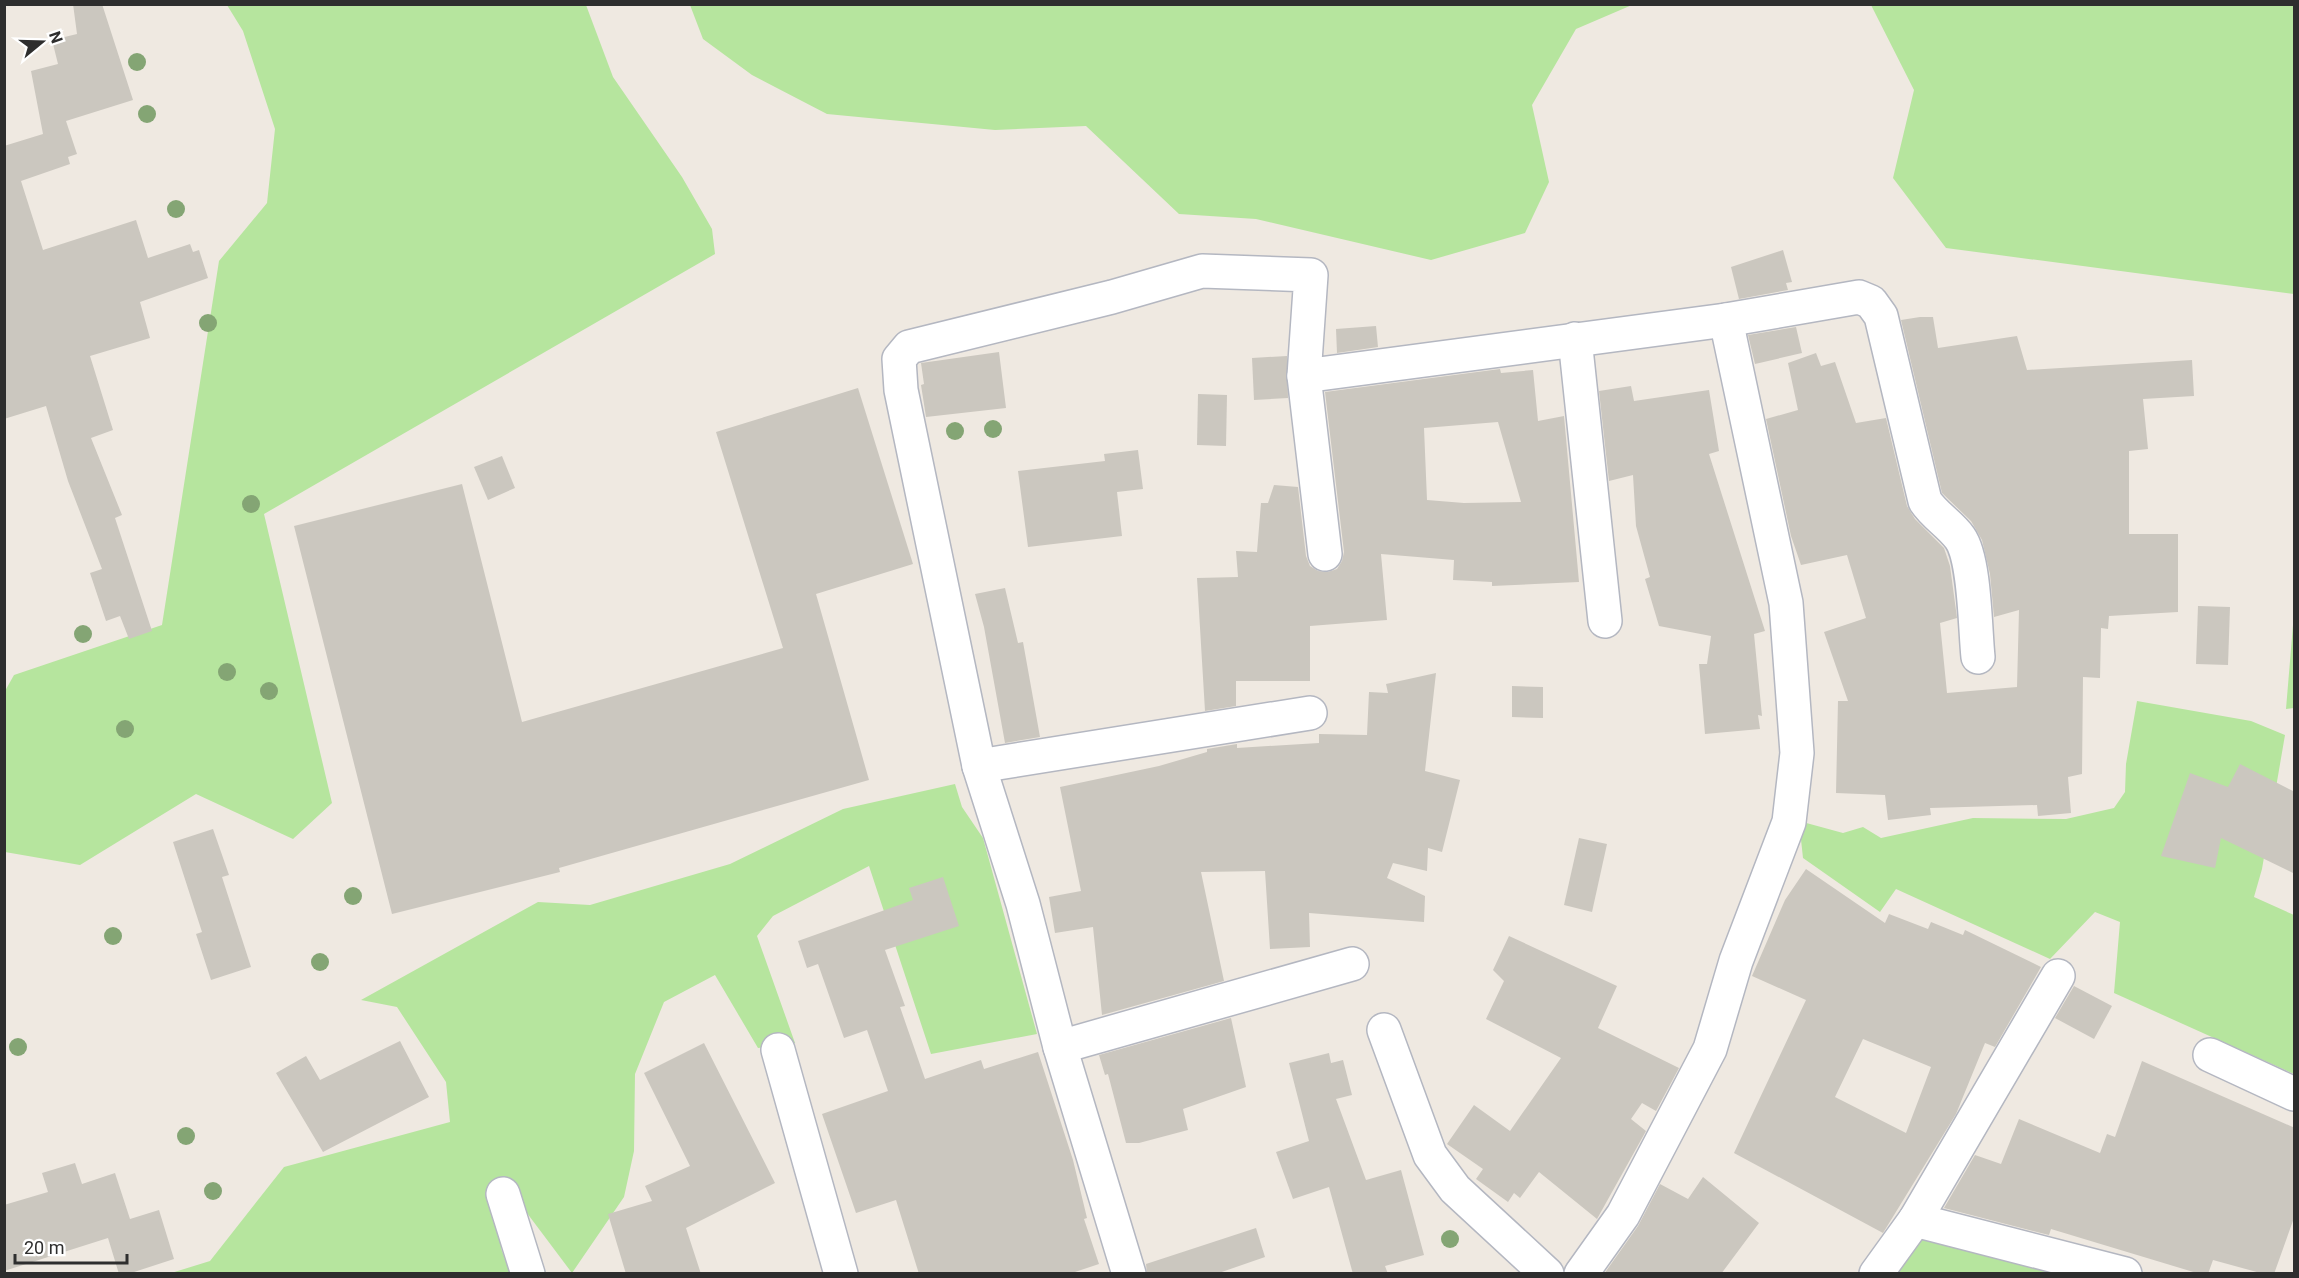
<svg xmlns="http://www.w3.org/2000/svg" width="2299" height="1278" font-family="Roboto,sans-serif">
<style>
.green{fill:#b6e59e}
.building{fill:#cbc7bf;fill-rule:evenodd}
.lines{fill:none;stroke-linecap:round;stroke-linejoin:round}
.minor-casing{stroke:#b4b7c1;stroke-width:36}
.minor{stroke:#fff;stroke-width:33}
.tree{fill:#84a574}
</style>
<rect width="100%" height="100%" fill="#efe9e1"/>
<g class="green">
<path d="M 227,5 L 586,5 L 613,77 L 682,177 L 712,229 L 715,254 L 264,514 L 332,803 L 293,839 L 196,794 L 80,865 L 5,852 L 5,691 L 14,675 L 162,625 L 219,261 L 267,203 L 275,129 L 243,31 Z"/>
<path d="M 690,5 L 690,4 L 1632,5 L 1576,29 L 1532,105 L 1549,182 L 1525,233 L 1431,260 L 1256,219 L 1179,214 L 1086,126 L 995,130 L 827,114 L 752,75 L 703,39 Z"/>
<path d="M 1871,5 L 2294,5 L 2294,294 L 1946,248 L 1893,178 L 1914,90 Z"/>
<path d="M 2294,613 L 2294,708 L 2286,709 Z"/>
<path d="M 2137,701 L 2251,721 L 2285,735 L 2262,869 L 2254,897 L 2294,915 L 2294,1074 L 2114,993 L 2120,922 L 2095,912 L 2050,959 L 1896,889 L 1880,912 L 1803,858 L 1799,821 L 1843,833 L 1863,827 L 1881,838 L 1973,818 L 2066,819 L 2114,808 L 2125,792 L 2126,764 Z"/>
<path d="M 955,784 L 962,807 L 983,838 L 1037,1034 L 931,1054 L 869,866 L 773,916 L 757,936 L 795,1043 L 758,1048 L 715,975 L 664,1002 L 635,1074 L 634,1151 L 624,1197 L 572,1273 L 503,1181 L 501,1248 L 510,1273 L 168,1274 L 210,1261 L 284,1167 L 450,1122 L 446,1082 L 397,1007 L 361,1000 L 538,902 L 590,905 L 730,864 L 843,809 Z"/>
<path d="M 1928,1231 L 2063,1274 L 1896,1274 Z"/>
</g>
<g class="building">
<path d="M 73,4 L 102,4 L 133,100 L 66,121 L 77,154 L 68,157 L 70,164 L 21,181 L 43,250 L 136,220 L 148,258 L 190,244 L 193,252 L 199,250 L 208,278 L 140,302 L 150,338 L 90,356 L 113,430 L 91,438 L 122,515 L 115,518 L 152,631 L 129,639 L 120,616 L 106,621 L 90,573 L 102,569 L 68,481 L 46,406 L 4,419 L 4,146 L 43,134 L 31,71 L 58,64 L 52,40 L 77,34 Z"/>
<path d="M 1783,250 L 1792,282 L 1786,283 L 1788,290 L 1739,299 L 1731,267 Z"/>
<path d="M 1920,317 L 1933,317 L 1938,348 L 2017,336 L 2027,370 L 2192,360 L 2194,396 L 2143,399 L 2148,449 L 2129,451 L 2129,534 L 2178,534 L 2178,612 L 2109,616 L 2108,629 L 2101,628 L 2100,678 L 2083,677 L 2082,774 L 2068,777 L 2071,813 L 2038,816 L 2037,805 L 1930,808 L 1931,815 L 1888,820 L 1885,795 L 1836,793 L 1838,701 L 1848,701 L 1824,632 L 1866,618 L 1847,555 L 1801,565 L 1791,536 L 1766,419 L 1798,410 L 1788,363 L 1816,353 L 1821,366 L 1835,362 L 1856,423 L 1886,418 L 1907,506 L 1915,519 L 1944,548 L 1950,566 L 1957,618 L 1940,623 L 1947,693 L 2017,687 L 2019,610 L 1994,617 L 1990,574 L 1982,540 L 1971,521 L 1942,493 L 1901,320 Z"/>
<path d="M 1376,326 L 1378,347 L 1337,353 L 1336,329 Z"/>
<path d="M 1796,327 L 1802,353 L 1755,364 L 1748,335 Z"/>
<path d="M 999,352 L 1006,408 L 926,417 L 921,385 L 924,384 L 921,363 Z"/>
<path d="M 1287,356 L 1288,398 L 1254,400 L 1252,358 Z"/>
<path d="M 1500,369 L 1501,373 L 1533,370 L 1538,421 L 1564,416 L 1579,582 L 1492,586 L 1492,582 L 1453,580 L 1454,560 L 1381,554 L 1387,620 L 1310,626 L 1310,681 L 1236,681 L 1236,706 L 1205,711 L 1197,578 L 1238,577 L 1236,551 L 1257,552 L 1261,503 L 1268,503 L 1274,485 L 1298,487 L 1306,556 L 1310,566 L 1318,571 L 1328,572 L 1337,569 L 1342,561 L 1344,552 L 1325,392 ZM 1498,422 L 1521,502 L 1464,503 L 1427,500 L 1424,428 Z"/>
<path d="M 1631,386 L 1634,401 L 1709,390 L 1719,451 L 1709,454 L 1765,631 L 1754,634 L 1762,716 L 1758,715 L 1760,729 L 1705,734 L 1699,664 L 1707,664 L 1711,636 L 1659,626 L 1645,579 L 1650,577 L 1636,526 L 1633,475 L 1609,481 L 1599,391 Z"/>
<path d="M 858,388 L 913,564 L 816,594 L 869,780 L 559,868 L 560,872 L 392,914 L 294,526 L 462,484 L 522,722 L 783,648 L 716,432 Z"/>
<path d="M 1198,394 L 1227,395 L 1226,446 L 1197,445 Z"/>
<path d="M 1138,450 L 1143,489 L 1117,492 L 1122,536 L 1028,547 L 1018,471 L 1105,461 L 1104,454 Z"/>
<path d="M 502,456 L 515,488 L 488,500 L 474,467 Z"/>
<path d="M 1005,588 L 1018,643 L 1023,642 L 1040,737 L 1005,743 L 984,627 L 975,594 Z"/>
<path d="M 2198,606 L 2230,607 L 2228,665 L 2196,664 Z"/>
<path d="M 1436,673 L 1425,771 L 1460,780 L 1442,852 L 1428,848 L 1427,871 L 1393,863 L 1387,878 L 1425,896 L 1424,922 L 1309,913 L 1310,947 L 1270,949 L 1265,871 L 1201,872 L 1224,981 L 1102,1015 L 1093,927 L 1055,933 L 1049,897 L 1081,891 L 1060,787 L 1159,766 L 1207,752 L 1207,749 L 1237,744 L 1237,748 L 1319,743 L 1319,734 L 1367,735 L 1369,692 L 1388,693 L 1386,684 Z"/>
<path d="M 1512,686 L 1543,687 L 1543,718 L 1512,717 Z"/>
<path d="M 2240,764 L 2295,792 L 2295,874 L 2221,838 L 2215,868 L 2161,856 L 2190,773 L 2228,787 Z"/>
<path d="M 213,829 L 229,875 L 222,877 L 251,967 L 211,980 L 196,934 L 202,932 L 173,842 Z"/>
<path d="M 1579,838 L 1607,844 L 1592,912 L 1564,905 Z"/>
<path d="M 1806,869 L 1885,923 L 1889,914 L 1928,929 L 1931,922 L 1963,935 L 1965,930 L 2041,967 L 1995,1047 L 1985,1043 L 1956,1114 L 1883,1233 L 1734,1153 L 1806,1000 L 1752,976 L 1785,900 ZM 1863,1039 L 1931,1067 L 1906,1133 L 1835,1097 Z"/>
<path d="M 943,877 L 959,926 L 885,950 L 905,1006 L 900,1007 L 925,1079 L 981,1060 L 984,1069 L 1038,1052 L 1073,1160 L 1087,1218 L 1084,1219 L 1099,1264 L 1069,1274 L 919,1274 L 896,1200 L 856,1213 L 822,1114 L 888,1091 L 867,1030 L 844,1038 L 818,964 L 807,968 L 798,941 L 913,900 L 909,888 Z"/>
<path d="M 1509,936 L 1617,986 L 1598,1028 L 1679,1068 L 1656,1111 L 1642,1103 L 1631,1119 L 1646,1131 L 1597,1219 L 1539,1172 L 1520,1198 L 1514,1193 L 1508,1202 L 1476,1179 L 1483,1169 L 1447,1144 L 1474,1105 L 1510,1131 L 1561,1058 L 1486,1019 L 1504,981 L 1493,970 Z"/>
<path d="M 2074,986 L 2112,1006 L 2094,1039 L 2055,1018 Z"/>
<path d="M 1231,1018 L 1246,1087 L 1183,1109 L 1188,1130 L 1139,1143 L 1126,1143 L 1108,1074 L 1105,1075 L 1099,1055 Z"/>
<path d="M 400,1041 L 429,1097 L 323,1152 L 276,1073 L 306,1056 L 320,1080 Z"/>
<path d="M 704,1043 L 775,1183 L 686,1228 L 701,1274 L 626,1274 L 608,1214 L 652,1201 L 645,1186 L 690,1166 L 644,1073 Z"/>
<path d="M 1329,1053 L 1331,1063 L 1343,1060 L 1352,1095 L 1336,1099 L 1366,1180 L 1401,1170 L 1424,1255 L 1385,1266 L 1388,1274 L 1353,1274 L 1329,1187 L 1293,1199 L 1276,1152 L 1309,1141 L 1289,1063 Z"/>
<path d="M 2142,1061 L 2295,1128 L 2295,1215 L 2274,1274 L 2264,1274 L 2213,1260 L 2208,1274 L 2200,1274 L 2051,1229 L 2049,1235 L 1944,1208 L 1975,1155 L 2001,1164 L 2019,1119 L 2100,1153 L 2107,1134 L 2115,1137 Z"/>
<path d="M 75,1163 L 82,1184 L 115,1173 L 130,1219 L 159,1210 L 174,1259 L 128,1274 L 119,1274 L 108,1238 L 4,1271 L 4,1205 L 48,1192 L 42,1173 Z"/>
<path d="M 1703,1177 L 1759,1223 L 1721,1274 L 1604,1274 L 1638,1226 L 1660,1184 L 1688,1199 Z"/>
<path d="M 1256,1228 L 1265,1257 L 1216,1274 L 1147,1274 L 1146,1264 Z"/>
</g>
<g class="lines">
<defs>
<g id="minor">
<path d="M 1575,339 L 1605,621"/>
<path d="M 1304,376 L 1325,554"/>
<path d="M 979,766 L 1310,713"/>
<path d="M 1384,1030 L 1430,1155 L 1455,1189 L 1547,1274"/>
<path d="M 1060,1047 L 1352,964"/>
<path d="M 778,1050 L 841,1274"/>
<path d="M 2210,1055 L 2294,1094"/>
<path d="M 503,1194 L 528,1274"/>
<path d="M 1915,1220 L 2125,1274"/>
<path d="M 1129,1274 L 1060,1047 L 1023,904 L 979,766 L 901,390 L 899,359 L 909,347 L 1112,297 L 1202,271 L 1311,275 L 1304,376 L 1726,320 L 1859,297 L 1871,302 L 1881,316 L 1925,501 C 1935,516 1950,524 1960,538 C 1975,559 1975,629 1978,657"/>
<path d="M 1581,1274 L 1623,1215 L 1710,1049 L 1736,961 L 1789,822 L 1797,753 L 1786,603 L 1726,320"/>
<path d="M 1876,1274 L 1915,1220 L 2058,976"/>
</g>
</defs>
<use href="#minor" class="minor-casing"/>
<use href="#minor" class="minor"/>
</g>
<g class="tree">
<circle cx="137" cy="62" r="9"/>
<circle cx="147" cy="114" r="9"/>
<circle cx="176" cy="209" r="9"/>
<circle cx="208" cy="323" r="9"/>
<circle cx="993" cy="429" r="9"/>
<circle cx="955" cy="431" r="9"/>
<circle cx="251" cy="504" r="9"/>
<circle cx="83" cy="634" r="9"/>
<circle cx="227" cy="672" r="9"/>
<circle cx="269" cy="691" r="9"/>
<circle cx="125" cy="729" r="9"/>
<circle cx="353" cy="896" r="9"/>
<circle cx="113" cy="936" r="9"/>
<circle cx="320" cy="962" r="9"/>
<circle cx="18" cy="1047" r="9"/>
<circle cx="186" cy="1136" r="9"/>
<circle cx="213" cy="1191" r="9"/>
<circle cx="1450" cy="1239" r="9"/>
</g>
<rect width="2299" height="1278" fill="none" stroke="#2e2e2e" stroke-width="12"/>
<g transform="translate(42 42) rotate(71)" stroke="#ffffff" stroke-width="4.5" paint-order="stroke">
<path d="M0-4.5L10 22L0 15L-10 22Z" fill="#2e2e2e"/>
<text y="-9" font-size="16" font-weight="bold" text-anchor="middle" fill="#2e2e2e">N</text>
</g>
<path d="M15 1254v9h112v-9" fill="none" stroke="#2e2e2e" stroke-width="3"/>
<text x="24" y="1254" font-size="18" fill="#2e2e2e" stroke="#ffffff" stroke-width="4.5" paint-order="stroke">20 m</text>
</svg>
